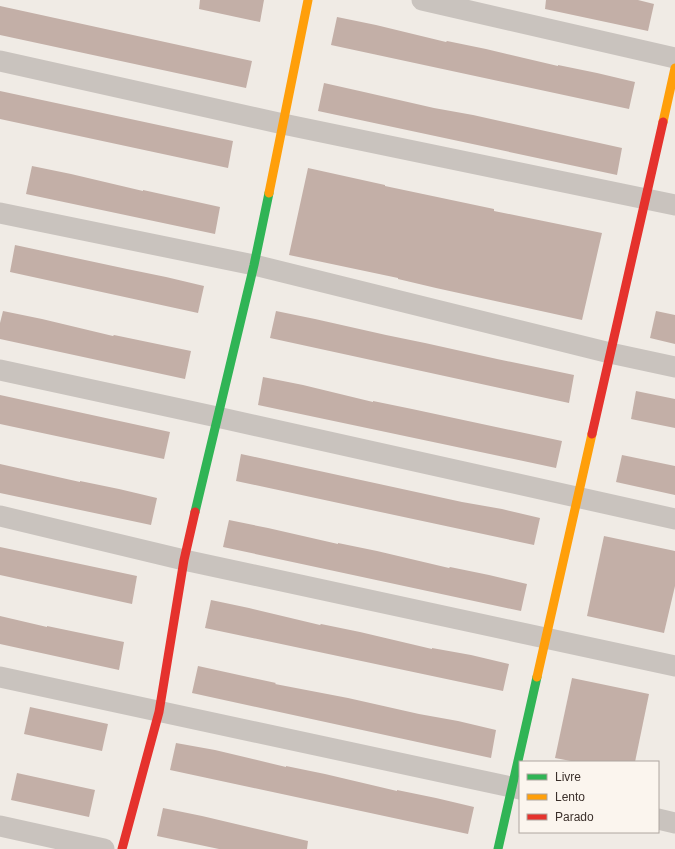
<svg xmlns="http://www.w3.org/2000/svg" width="675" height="849" font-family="Helvetica,sans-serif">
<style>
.building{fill:#c3afa7}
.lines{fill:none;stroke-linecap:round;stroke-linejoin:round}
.street{stroke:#c9c3be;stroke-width:21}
.fast{stroke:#30b455;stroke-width:9}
.slow{stroke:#ff9f0a;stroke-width:9}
.jam{stroke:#e5322d;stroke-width:9}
</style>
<rect width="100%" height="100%" fill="#f0ebe5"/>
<g class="building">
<path d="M 200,0 L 264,0 L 260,22 L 199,9 Z"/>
<path d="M 546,0 L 638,0 L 654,4 L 648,31 L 545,9 Z"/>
<path d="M 0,6 L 252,61 L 246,88 L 0,35 Z"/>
<path d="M 337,17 L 376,25 L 446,42 L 447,41 L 486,49 L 558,66 L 558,65 L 597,73 L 635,82 L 629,109 L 331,45 Z"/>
<path d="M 324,83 L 364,92 L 434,108 L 473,115 L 622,148 L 617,175 L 318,111 Z"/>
<path d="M 0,91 L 233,141 L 228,168 L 0,119 Z"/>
<path d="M 32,166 L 71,174 L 143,191 L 143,190 L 220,207 L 215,234 L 26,194 Z"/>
<path d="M 308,168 L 385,185 L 385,186 L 494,209 L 494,211 L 602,233 L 582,320 L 436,288 L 398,279 L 398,278 L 289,255 Z"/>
<path d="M 15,245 L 127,269 L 166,277 L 204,286 L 198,313 L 10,272 Z"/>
<path d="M 3,311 L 42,319 L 113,336 L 114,335 L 191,351 L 185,379 L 0,339 L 0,323 Z"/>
<path d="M 276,311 L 315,319 L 386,335 L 425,343 L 497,359 L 536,367 L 574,375 L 569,403 L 270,338 Z"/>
<path d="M 656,311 L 675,315 L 675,344 L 650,338 Z"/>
<path d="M 263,377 L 303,385 L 373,402 L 373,401 L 412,409 L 562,441 L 556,468 L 258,405 Z"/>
<path d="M 636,391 L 675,399 L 675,428 L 631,419 Z"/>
<path d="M 0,395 L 170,432 L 164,459 L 0,424 Z"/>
<path d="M 241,454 L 462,502 L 502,509 L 540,518 L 534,545 L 236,481 Z"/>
<path d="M 622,455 L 675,466 L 675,495 L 616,482 Z"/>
<path d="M 0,464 L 80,482 L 80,481 L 119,489 L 157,498 L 151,525 L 0,493 Z"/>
<path d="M 229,520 L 268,528 L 338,544 L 338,543 L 377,551 L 449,568 L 450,567 L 489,575 L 527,584 L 521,611 L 223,547 Z"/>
<path d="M 604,536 L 675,551 L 675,586 L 664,633 L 587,616 Z"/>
<path d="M 0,547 L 137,576 L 132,604 L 0,575 Z"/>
<path d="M 211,600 L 249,608 L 320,625 L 321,624 L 360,632 L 432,649 L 432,648 L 471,655 L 509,664 L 503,691 L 205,628 Z"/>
<path d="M 0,616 L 47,627 L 47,626 L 124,642 L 119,670 L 0,644 Z"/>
<path d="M 198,666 L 276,683 L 275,684 L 348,698 L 419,714 L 458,721 L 496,730 L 491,758 L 192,693 Z"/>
<path d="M 572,678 L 649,694 L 635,762 L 576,762 L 555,758 Z"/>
<path d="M 30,707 L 108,724 L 102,751 L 24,734 Z"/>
<path d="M 176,743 L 215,750 L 286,767 L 286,766 L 325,774 L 397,791 L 397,790 L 436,798 L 474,807 L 468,834 L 170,770 Z"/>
<path d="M 17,773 L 95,790 L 89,817 L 11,800 Z"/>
<path d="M 163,808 L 202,816 L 308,841 L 307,849 L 219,849 L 157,836 Z"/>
</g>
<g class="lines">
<g class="street">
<path d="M 422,0 L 675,58"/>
<path d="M 0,61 L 283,124 L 675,205"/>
<path d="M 0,213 L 254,265 L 610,353 L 675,367"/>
<path d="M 0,370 L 217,417 L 675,519"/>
<path d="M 0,516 L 184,560 L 675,666"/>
<path d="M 0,677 L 520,789"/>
<path d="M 658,819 L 675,823"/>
<path d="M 0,826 L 104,849"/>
</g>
<g class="fast">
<path d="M 195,512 L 254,265 L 269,193"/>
<path d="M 498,849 L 537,677"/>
</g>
<g class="slow">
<path d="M 663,122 L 675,68"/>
<path d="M 269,193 L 308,0"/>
<path d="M 537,677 L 592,434"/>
</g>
<g class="jam">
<path d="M 592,434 L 663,122"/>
<path d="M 122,849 L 159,712 L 184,560 L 195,512"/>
</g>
</g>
<rect x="519" y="761" width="140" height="72" fill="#fbf5ee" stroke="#aea6a0"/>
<rect x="527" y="774" width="20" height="6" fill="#30b455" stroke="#aea6a0"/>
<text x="555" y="781" font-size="12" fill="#3b302b">Livre</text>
<rect x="527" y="794" width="20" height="6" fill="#ff9f0a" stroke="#aea6a0"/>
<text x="555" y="801" font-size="12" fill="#3b302b">Lento</text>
<rect x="527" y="814" width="20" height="6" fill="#e5322d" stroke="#aea6a0"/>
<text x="555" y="821" font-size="12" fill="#3b302b">Parado</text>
</svg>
